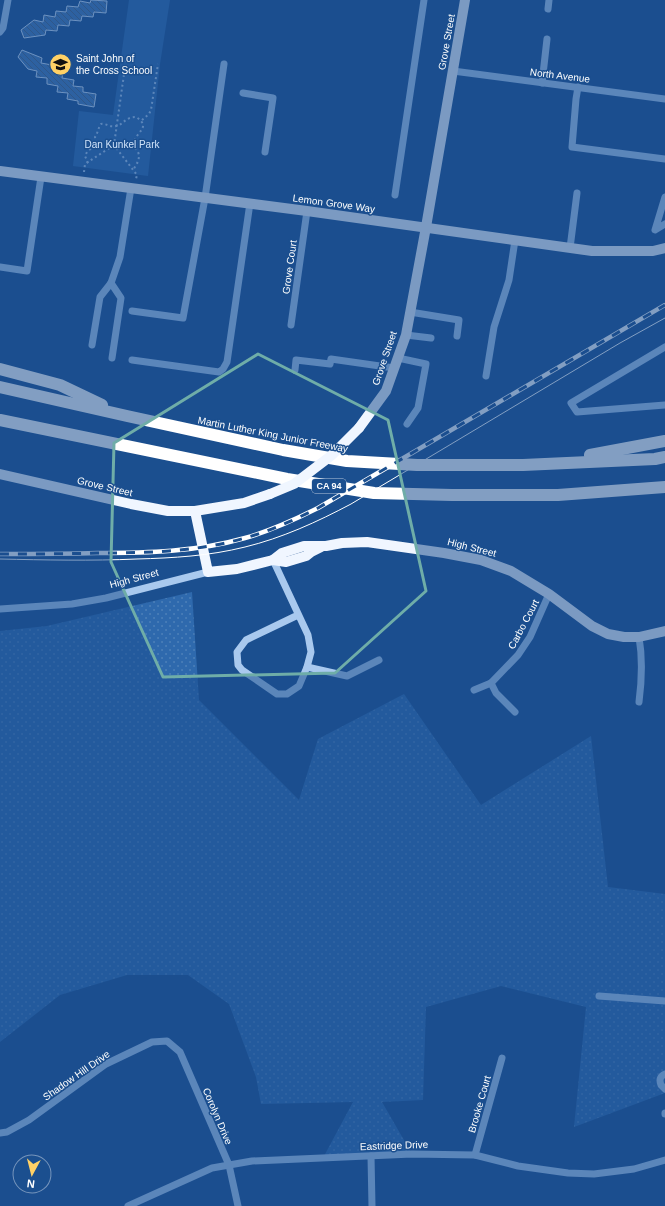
<svg xmlns="http://www.w3.org/2000/svg" width="665" height="1206" font-family="Helvetica,sans-serif">
<style>
.grass{fill:url(#grass-dots)}
.park{fill:#2e69ad}
.building{fill:url(#building-back-hatch);stroke:#cfe3fa}
.lines{fill:none;stroke-linecap:round;stroke-linejoin:round}
.path{stroke:#a9c9ee;stroke-width:2;stroke-dasharray:2 3;stroke-linecap:butt}
.minor{stroke:#a9c9ee;stroke-width:7}
.major{stroke:#f0f6ff;stroke-width:10}
.highway{stroke:#fff;stroke-width:12}
.tram{stroke:#fff;stroke-width:1}
.rail-casing{stroke:#fff;stroke-width:4.5}
.rail{stroke:#1b4f8f;stroke-width:3;stroke-dasharray:9;stroke-linecap:butt}
.major-bridge{stroke:#f0f6ff;stroke-width:10}
.marked{fill:none;stroke:#6fada8;stroke-width:3;stroke-linejoin:round}
.labels{text-anchor:middle;stroke-width:3;stroke-linejoin:round;paint-order:stroke}
.shield{fill:#1b4f8f;stroke:#bbcadd;stroke-width:1}
.shield-label{font-size:9px;font-weight:bold;fill:#fff}
.street-label{font-size:10px;fill:#fff;stroke:#1b4f8f}
.poi-label{font-size:10px;fill:#fff;stroke:#1b4f8f;text-anchor:start}
.park-label{font-size:10px;fill:#cfe3fa;stroke:#1b4f8f}
</style>
<defs>
<pattern id="grass-dots" width="8" height="8" patternUnits="userSpaceOnUse"><rect width="8" height="8" fill="#2e69ad"/><path d="M2 2h.1M6 6h.1" fill="none" stroke="#4d80b9" stroke-width="1.8" stroke-linecap="round"/></pattern>
<pattern id="building-back-hatch" width="6" height="6" patternUnits="userSpaceOnUse"><rect width="6" height="6" fill="#4478b7"/><path d="M-1 5l2 2M0 0l6 6M5-1l2 2" fill="none" stroke="#486282"/></pattern>
</defs>
<rect width="100%" height="100%" fill="#1b4f8f"/>
<path class="grass" d="M 192,592 L 199,700 L 299,800 L 318,739 L 404,694 L 481,805 L 591,736 L 608,887 L 665,894 L 665,1093 L 574,1127 L 586,1007 L 501,986 L 426,1007 L 423,1100 L 382,1102 L 412,1154 L 323,1158 L 353,1102 L 261,1104 L 256,1077 L 229,1004 L 188,975 L 127,975 L 60,995 L 0,1042 L 0,631 L 47,626 Z"/>
<path class="park" d="M 129,0 L 170,0 L 160,64 L 148,176 L 73,166 L 79,111 L 113,115 Z"/>
<g class="building">
<path d="M 91,0 L 107,1 L 106,13 L 94,12 L 93,17 L 82,16 L 81,21 L 70,20 L 69,26 L 58,25 L 57,31 L 46,30 L 45,35 L 24,38 L 21,30 L 34,20 L 43,22 L 44,15 L 55,17 L 56,11 L 66,12 L 67,6 L 78,7 L 80,1 L 90,3 Z"/>
<path d="M 22,50 L 42,58 L 41,63 L 52,65 L 52,70 L 63,72 L 62,78 L 74,80 L 73,86 L 83,87 L 83,92 L 96,94 L 94,107 L 78,104 L 78,101 L 67,99 L 68,93 L 57,92 L 58,86 L 47,84 L 47,78 L 36,77 L 37,71 L 28,69 L 18,57 Z"/>
</g>
<g class="lines">
<g class="path">
<path d="M 126,60 L 114,145 L 137,175 L 136,179"/>
<path d="M 142,120 L 149,114 L 151,110 L 158,64"/>
<path d="M 88,163 L 85,156 L 87,152 L 96,144 L 95,137 C 98,133 98,128 101,124 C 106,123 111,128 116,126 C 122,125 124,120 130,118 C 132,117 134,117 136,117 C 153,128 134,132 134,144 C 134,148 136,149 138,152 C 141,159 136,165 133,170"/>
<path d="M 84,172 L 85,164 L 114,145"/>
</g>
<g class="minor">
<path d="M 548,9 L 549,0"/>
<path d="M 0,32 L 3,28 L 8,0"/>
<path d="M 453,71 L 665,99"/>
<path d="M 542,83 L 547,39"/>
<path d="M 578,87 L 576,99 L 572,147 L 665,159"/>
<path d="M 243,93 L 273,98 L 265,152"/>
<path d="M 395,195 L 424,0"/>
<path d="M 665,197 L 655,230 L 665,224"/>
<path d="M 570,248 L 577,193"/>
<path d="M 0,267 L 27,271 L 41,177"/>
<path d="M 111,283 L 121,298 L 112,358"/>
<path d="M 132,311 L 183,318 L 205,198 L 224,64"/>
<path d="M 410,312 L 459,320 L 457,336"/>
<path d="M 291,325 L 307,211"/>
<path d="M 406,335 L 431,338"/>
<path d="M 92,345 L 100,297 L 111,283 L 120,257 L 131,188"/>
<path d="M 665,347 L 571,403 L 577,412 L 665,405"/>
<path d="M 398,358 L 426,364 L 418,408 L 407,424"/>
<path d="M 132,360 L 219,372 L 223,369 L 227,362 L 250,203"/>
<path d="M 295,370 L 296,360 L 330,364 L 331,359 L 394,368"/>
<path d="M 486,376 L 494,327 L 509,280 L 515,240"/>
<path d="M 273,560 L 308,635 L 311,652 L 307,667 L 299,686 L 287,694 L 277,694 L 242,670 L 238,665 L 237,652 L 246,640 L 298,615"/>
<path d="M 0,609 L 72,604 L 106,598 L 208,572"/>
<path d="M 307,667 L 347,676 L 379,660"/>
<path d="M 491,683 L 496,693 L 515,712"/>
<path d="M 474,690 L 491,683 L 518,655 L 530,637 L 549,594"/>
<path d="M 639,702 C 642,679 643,660 639,637"/>
<path d="M 599,996 L 665,1001"/>
<path d="M 665,1074 C 660,1076 659,1080 661,1085 L 665,1089"/>
<path d="M 665,1113 L 665,1114"/>
<path d="M 0,1133 L 7,1132 L 29,1120 L 106,1064 L 152,1042 L 167,1041 L 180,1052 L 229,1165 L 238,1206"/>
<path d="M 475,1155 L 502,1058"/>
<path d="M 371,1156 L 372,1206"/>
<path d="M 128,1206 L 212,1168 L 252,1161 L 412,1154 L 475,1155 L 518,1166 L 568,1173 L 594,1174 L 634,1169 L 665,1160"/>
</g>
<g class="major">
<path d="M 0,171 L 307,211 L 592,251 L 653,251 L 665,248"/>
<path d="M 359,428 L 386,391 L 406,335 L 426,227 L 465,0"/>
<path d="M 0,474 L 131,504 L 168,511 L 195,511 L 244,503 L 270,494"/>
<path d="M 195,511 L 208,572 L 237,569 L 273,560 L 286,562 L 306,556 L 311,552 L 321,547"/>
<path d="M 273,560 L 282,553 L 304,546 L 326,546 L 342,543 L 367,542 L 444,553 L 481,560 L 511,571 L 549,594 L 592,626 L 608,634 L 624,637 L 639,637 L 665,631"/>
</g>
<g class="highway">
<path d="M 0,369 L 60,385 L 102,405"/>
<path d="M 0,387 L 127,416 L 283,450 L 347,461 L 417,465 L 523,465 L 655,459 L 665,457"/>
<path d="M 0,420 L 287,479 L 374,493 L 452,495 L 558,495 L 665,487"/>
<path d="M 590,455 L 665,441"/>
</g>
<path class="tram" d="M 0,559 C 45,560 91,561 137,559 C 173,558 209,556 245,547 C 282,538 317,522 351,504 L 620,343 L 665,318"/>
<defs>
<path id="rail" d="M 0,554 C 32,554 65,554 97,553 C 147,553 196,552 245,538 C 270,531 294,520 318,508 L 665,305"/>
</defs>
<use href="#rail" class="rail-casing"/>
<use href="#rail" class="rail"/>
<path class="major-bridge" d="M 270,494 L 294,484 L 332,455 L 359,428"/>
</g>
<path d="M0 0H665V1206H0ZM 258,354 L 388,420 L 426,591 L 335,673 L 163,677 L 111,562 L 114,443 Z" fill="#1b4f8f" fill-opacity=".55" fill-rule="evenodd"/>
<path class="marked" d="M 258,354 L 388,420 L 426,591 L 335,673 L 163,677 L 111,562 L 114,443 Z"/>
<defs>
<symbol id="school-disc" viewBox="-11 -11 22 22"><circle r="9.5" fill="#ffd166" stroke="#1b4f8f"/><path d="M0-5L7-2L0 1L-7-2ZM-4 1L0 2.5L4 1V4Q0 6-4 4Z" fill="#111"/></symbol>
</defs>
<g fill-rule="evenodd">
<use href="#school-disc" x="48" y="52" width="25" height="25"/>
</g>
<g class="labels">
<rect class="shield" x="312" y="479" width="34" height="14" rx="3"/>
<g class="shield-label">
<text x="329" y="489">CA 94</text>
</g>
<g class="street-label">
<text transform="translate(446 42) rotate(-80)" y="4">Grove Street</text>
<text transform="translate(560 75) rotate(7)" y="4">North Avenue</text>
<text transform="translate(334 203) rotate(8)" y="4">Lemon Grove Way</text>
<text transform="translate(289 267) rotate(-82)" y="4">Grove Court</text>
<text transform="translate(384 358) rotate(-71)" y="4">Grove Street</text>
<text transform="translate(273 434) rotate(11)" y="4">Martin Luther King Junior Freeway</text>
<text transform="translate(105 486) rotate(13)" y="4">Grove Street</text>
<text transform="translate(472 547) rotate(14)" y="4">High Street</text>
<text transform="translate(134 578) rotate(-15)" y="4">High Street</text>
<text transform="translate(523 624) rotate(-62)" y="4">Carbo Court</text>
<text transform="translate(76 1075) rotate(-35)" y="4">Shadow Hill Drive</text>
<text transform="translate(479 1104) rotate(-74)" y="4">Brooke Court</text>
<text transform="translate(218 1116) rotate(67)" y="4">Corolyn Drive</text>
<text transform="translate(394 1145) rotate(-2)" y="4">Eastridge Drive</text>
</g>
<g class="poi-label">
<text x="76" y="62">Saint John of<tspan x="76" dy="12">the Cross School</tspan></text>
</g>
<g class="park-label">
<text x="122" y="148">Dan Kunkel Park</text>
</g>
</g>
<g transform="translate(32 1174) rotate(187)"><circle r="19" fill="#1b4f8f" stroke="#7695bc"/>
<path d="M0-3L7 15L0 10L-7 15Z" fill="#ffd166"/>
<text y="-6" font-size="11" font-weight="bold" text-anchor="middle" fill="#ffffff">N</text>
</g>
</svg>
